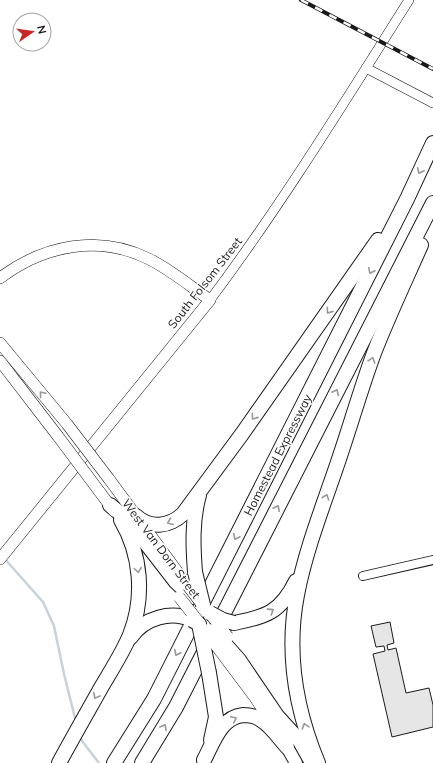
<svg xmlns="http://www.w3.org/2000/svg" width="433" height="763" font-family="Mulish,sans-serif">
<style>
.lines{fill:none;stroke-linecap:round;stroke-linejoin:round}
.stream{stroke:#c6d2dc;stroke-width:2.5}
.building{fill:#e6e6e6;stroke:#1a1a1a}
.minor-casing{stroke:#1a1a1a;stroke-width:10}
.tertiary-casing{stroke:#1a1a1a;stroke-width:10}
.secondary-casing{stroke:#1a1a1a;stroke-width:12}
.primary-casing{stroke:#1a1a1a;stroke-width:14}
.motorway-casing{stroke:#1a1a1a;stroke-width:16}
.minor{stroke:#fff;stroke-width:8}
.tertiary{stroke:#fff;stroke-width:9}
.secondary{stroke:#fff;stroke-width:11}
.primary{stroke:#fff;stroke-width:12}
.motorway{stroke:#fff;stroke-width:14}
.rail-casing{stroke:#1a1a1a;stroke-width:4}
.rail{stroke:#fff;stroke-width:2.5;stroke-dasharray:8;stroke-linecap:butt}
.secondary-bridge-casing{stroke:#1a1a1a;stroke-width:12;stroke-linecap:butt}
.motorway-bridge-casing{stroke:#1a1a1a;stroke-width:16;stroke-linecap:butt}
.secondary-bridge{stroke:#fff;stroke-width:11}
.motorway-bridge{stroke:#fff;stroke-width:14}
.oneway{stroke:#989898}
.labels{text-anchor:middle;stroke-width:3;stroke-linejoin:round;paint-order:stroke}
.street-label{font-size:12px;fill:#1a1a1a;stroke:#fff}
</style>
<rect width="100%" height="100%" fill="#fff"/>
<g class="lines">
<g class="stream">
<path d="M 4,558 L 43,602 L 54,626 L 64,674 L 76,722"/>
<path d="M 80,736 L 82,741 L 99,763"/>
</g>
</g>
<path class="building" d="M 390,622 L 394,643 L 387,645 L 388,650 L 396,648 L 406,693 L 429,688 L 433,705 L 433,727 L 392,737 L 373,654 L 385,651 L 384,646 L 376,647 L 371,626 Z"/>
<g class="lines">
<defs>
<path id="minor" d="M 363,576 L 433,560"/>
<g id="tertiary">
<path d="M 366,68 L 433,103"/>
<path d="M 210,300 C 282,204 345,101 409,0"/>
</g>
<g id="secondary">
<path d="M 0,278 C 44,245 99,234 149,259 C 171,270 190,286 210,300 L 0,559"/>
<path d="M 0,343 L 67,424"/>
<path d="M 0,361 L 57,435"/>
<path d="M 109,479 L 188,586"/>
<path d="M 99,491 L 114,511"/>
<path d="M 220,651 L 256,699 L 274,727"/>
</g>
<g id="primary">
<path d="M 297,738 L 311,763"/>
<path d="M 287,747 L 296,763"/>
</g>
<g id="motorway">
<path d="M 110,505 L 128,520 L 176,582 L 192,597"/>
<path d="M 136,516 C 150,529 169,527 183,514 L 242,434 L 378,240"/>
<path d="M 195,572 C 193,546 192,520 199,495"/>
<path d="M 234,623 C 266,617 281,612 296,581"/>
<path d="M 131,637 C 144,618 171,610 192,620"/>
<path d="M 224,643 L 239,660 L 277,716 L 297,738"/>
<path d="M 209,673 L 216,717 L 211,740"/>
<path d="M 204,760 C 213,743 221,717 243,715 C 249,715 256,716 261,720 C 271,726 279,738 287,747"/>
<path d="M 59,763 C 73,737 88,711 102,686 C 112,669 123,652 130,635 C 145,597 141,554 121,520"/>
<path d="M 114,763 L 154,699 L 407,199 L 433,143"/>
<path d="M 142,763 L 176,707 L 433,203"/>
<path d="M 318,763 C 296,710 286,652 297,595 C 306,548 324,504 339,459 C 351,424 361,388 374,353 C 388,317 405,281 421,245"/>
</g>
</defs>
<use href="#minor" class="minor-casing"/>
<use href="#tertiary" class="tertiary-casing"/>
<use href="#secondary" class="secondary-casing"/>
<use href="#primary" class="primary-casing"/>
<use href="#motorway" class="motorway-casing"/>
<use href="#minor" class="minor"/>
<use href="#tertiary" class="tertiary"/>
<use href="#secondary" class="secondary"/>
<use href="#primary" class="primary"/>
<use href="#motorway" class="motorway"/>
<defs>
<path id="rail" d="M 301,0 L 433,69"/>
</defs>
<use href="#rail" class="rail-casing"/>
<use href="#rail" class="rail"/>
<defs>
<g id="secondary-bridge">
<path d="M 67,424 L 109,479"/>
<path d="M 57,435 L 99,491"/>
<path d="M 188,586 L 201,603"/>
<path d="M 179,597 L 198,621"/>
<path d="M 211,615 L 228,637"/>
<path d="M 208,635 L 220,651"/>
</g>
<g id="motorway-bridge">
<path d="M 195,572 L 203,605"/>
<path d="M 210,613 L 223,620 L 234,623"/>
<path d="M 192,620 L 199,624 L 209,673"/>
<path d="M 209,631 L 224,643"/>
</g>
</defs>
<use href="#secondary-bridge" class="secondary-bridge-casing"/>
<use href="#motorway-bridge" class="motorway-bridge-casing"/>
<use href="#secondary-bridge" class="secondary-bridge"/>
<use href="#motorway-bridge" class="motorway-bridge"/>
</g>
<defs><path id="oneway-chevron" d="M-2-3.5L2.5 0L-2 3.5" fill="none" stroke-width="1.6" stroke-linecap="round" stroke-linejoin="round"/></defs>
<g class="oneway">
<use href="#oneway-chevron" transform="translate(420 171) rotate(115)"/>
<use href="#oneway-chevron" transform="translate(371 271) rotate(117)"/>
<use href="#oneway-chevron" transform="translate(329 311) rotate(125)"/>
<use href="#oneway-chevron" transform="translate(372 360) rotate(-72)"/>
<use href="#oneway-chevron" transform="translate(336 392) rotate(-63)"/>
<use href="#oneway-chevron" transform="translate(42 394) rotate(-130)"/>
<use href="#oneway-chevron" transform="translate(254 417) rotate(125)"/>
<use href="#oneway-chevron" transform="translate(326 497) rotate(-71)"/>
<use href="#oneway-chevron" transform="translate(277 508) rotate(-63)"/>
<use href="#oneway-chevron" transform="translate(170 522) rotate(159)"/>
<use href="#oneway-chevron" transform="translate(236 537) rotate(117)"/>
<use href="#oneway-chevron" transform="translate(138 570) rotate(82)"/>
<use href="#oneway-chevron" transform="translate(271 611) rotate(-33)"/>
<use href="#oneway-chevron" transform="translate(177 653) rotate(117)"/>
<use href="#oneway-chevron" transform="translate(96 696) rotate(119)"/>
<use href="#oneway-chevron" transform="translate(234 719) rotate(-25)"/>
<use href="#oneway-chevron" transform="translate(305 726) rotate(-107)"/>
<use href="#oneway-chevron" transform="translate(164 727) rotate(-61)"/>
</g>
<g class="labels">
<g class="street-label">
<text transform="translate(205 283) rotate(-52)" y="4">South Folsom Street</text>
<text transform="translate(278 455) rotate(-63)" y="4">Homestead Expressway</text>
<text transform="translate(161 549) rotate(53)" y="4">West Van Dorn Street</text>
</g>
</g>
<g transform="translate(32 32) rotate(77)"><circle r="19" fill="#ffffff" stroke="#a3a3a3"/>
<path d="M0-3L7 15L0 10L-7 15Z" fill="#c62828"/>
<text y="-6" font-size="11" font-weight="bold" text-anchor="middle" fill="#1a1a1a">N</text>
</g>
</svg>
